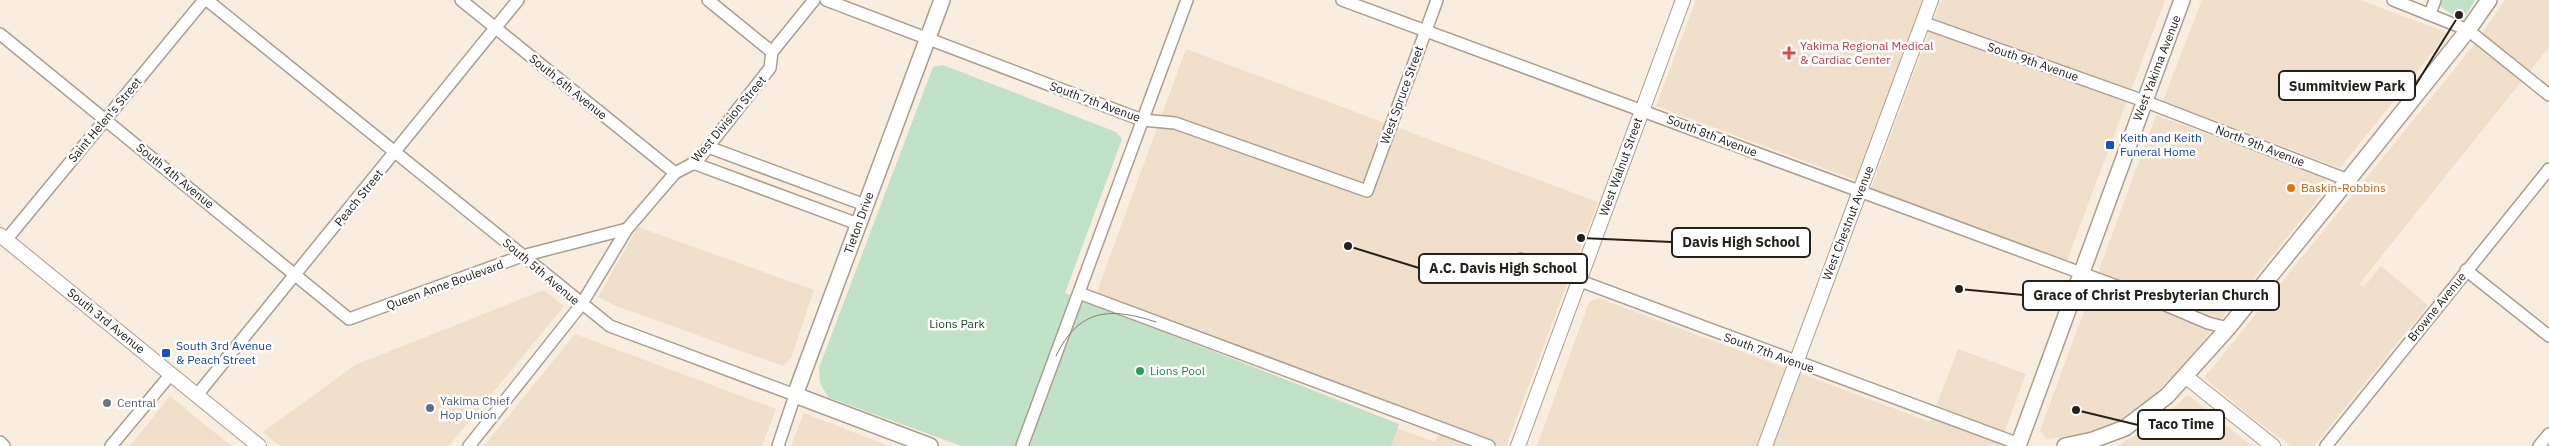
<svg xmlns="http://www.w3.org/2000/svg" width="2549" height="446" font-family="'IBM Plex Sans',sans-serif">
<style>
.built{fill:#f0e0cb}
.green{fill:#c1e2c7}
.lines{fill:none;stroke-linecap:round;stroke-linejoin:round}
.minor-casing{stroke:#a99f91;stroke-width:14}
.tertiary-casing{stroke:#a99f91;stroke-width:16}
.secondary-casing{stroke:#a99f91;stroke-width:18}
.minor{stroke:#fff;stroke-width:11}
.tertiary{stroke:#fff;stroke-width:14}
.secondary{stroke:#fff;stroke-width:15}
.tram{stroke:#857d74;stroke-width:1}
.health-dot{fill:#e0444e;stroke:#fff;stroke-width:2}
.transit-dot{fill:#1a4fb4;stroke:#fff;stroke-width:2}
.food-dot{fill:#e8710a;stroke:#fff;stroke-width:2}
.leisure-dot{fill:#2e9e5b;stroke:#fff;stroke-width:2}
.worship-dot{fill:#6b7280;stroke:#fff;stroke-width:2}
.service-dot{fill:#5c6f8a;stroke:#fff;stroke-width:2}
.labels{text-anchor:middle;stroke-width:5;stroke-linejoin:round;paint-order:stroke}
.health-label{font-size:12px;fill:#be3a42;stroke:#fff;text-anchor:start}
.street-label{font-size:12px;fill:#24201b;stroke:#fff}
.transit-label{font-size:12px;fill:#164399;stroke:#fff;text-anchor:start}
.food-label{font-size:12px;fill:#c56008;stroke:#fff;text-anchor:start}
.park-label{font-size:12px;fill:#164c26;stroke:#fff}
.leisure-label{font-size:12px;fill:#27864d;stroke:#fff;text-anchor:start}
.service-label{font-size:12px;fill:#4e5e75;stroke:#fff;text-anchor:start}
.worship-label{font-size:12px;fill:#5b616d;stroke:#fff;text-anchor:start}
.leader{fill:none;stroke:#24201b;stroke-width:2}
.callout-dot{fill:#24201b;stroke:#fff;stroke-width:2}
.callout{fill:#fff;stroke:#24201b;stroke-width:2}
.callout-label{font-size:14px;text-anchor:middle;font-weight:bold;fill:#24201b}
</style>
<rect width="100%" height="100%" fill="#f8edde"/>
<g class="built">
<path d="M 1696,0 L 1923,0 L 1855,180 L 1656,106 Z"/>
<path d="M 1941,0 L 2165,0 L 2067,260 L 1871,188 Z"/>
<path d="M 2202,0 L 2360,0 L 2448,33 L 2340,168 L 2163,101 Z"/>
<path d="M 2505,0 L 2549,0 L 2549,47 L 2359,284 L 2364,287 L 2381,266 L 2428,305 L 2314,446 L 2291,446 L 2251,417 L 2204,378 L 2474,45 Z"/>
<path d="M 1186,49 L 1598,202 L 1506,446 L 1391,446 L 1397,428 L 1435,442 L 1444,422 L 1095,297 Z"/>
<path d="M 2156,115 L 2325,178 L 2326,189 L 2183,366 L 2142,406 L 2100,431 L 2047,439 L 2040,431 Z"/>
<path d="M 638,227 L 814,290 L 791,358 L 783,366 L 614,305 L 598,297 Z"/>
<path d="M 544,290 L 564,306 L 449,446 L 280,446 L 263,432 L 355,365 Z"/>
<path d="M 1599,298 L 1930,422 L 1958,349 L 2026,374 L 1999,446 L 1537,446 L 1589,302 Z"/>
<path d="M 575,334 L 776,409 L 762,446 L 484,446 Z"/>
<path d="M 2188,395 L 2252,446 L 2116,446 L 2153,426 Z"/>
<path d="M 170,396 L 205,425 L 232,446 L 130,446 Z"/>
<path d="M 804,413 L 889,446 L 791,446 Z"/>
</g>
<g class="green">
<path d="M 2440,0 L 2475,0 L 2462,21 L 2438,5 Z"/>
<path d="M 943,65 L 1116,132 L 1122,139 L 1065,293 L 1399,424 L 1391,446 L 961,446 L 828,397 L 820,383 L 819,368 L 933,67 Z"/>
</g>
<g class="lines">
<defs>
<g id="minor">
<path d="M 207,0 L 610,326 L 795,395 L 778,446"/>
<path d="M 461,0 L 675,173"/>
<path d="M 708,0 L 772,52"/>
<path d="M 826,0 L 1142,120 L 1175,123 L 1367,191 L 1437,0"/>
<path d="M 1342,0 L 2149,298 L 2208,323 L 2228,328"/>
<path d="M 2393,0 L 2468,30 L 2549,95"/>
<path d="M 2430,14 L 2435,0"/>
<path d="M 1922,22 L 2144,101 L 2348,180"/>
<path d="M 0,34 L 349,319 L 522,256 L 627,229"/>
<path d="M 708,147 L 865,205"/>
<path d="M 693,163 L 858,224"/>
<path d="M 6,240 L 204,0"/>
<path d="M 1521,259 L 2019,444"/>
<path d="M 2466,270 L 2549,336"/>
<path d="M 1079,293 L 1489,446"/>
<path d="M 197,395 L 518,0"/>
<path d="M 0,442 L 4,446"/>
<path d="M 111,446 L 171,374"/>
<path d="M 469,446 L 581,305 L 627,229 L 675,173 L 694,163 L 701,156 L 770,68 L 772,52 L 814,0"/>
<path d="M 1022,446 L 1187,0"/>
<path d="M 2326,446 L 2549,169"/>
<path d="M 2539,446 L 2549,434"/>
</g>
<g id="tertiary">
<path d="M 0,235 L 259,446"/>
<path d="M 2185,376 L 2273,446"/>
<path d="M 1518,446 L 1683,0"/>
<path d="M 1765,446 L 1931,0"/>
</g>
<g id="secondary">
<path d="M 930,446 L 795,395 L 942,0"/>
<path d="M 2018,446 L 2182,0"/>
<path d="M 2065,446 L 2093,440 L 2125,428 L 2167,396 L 2228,328 L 2348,180 L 2468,30 L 2489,0"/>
</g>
</defs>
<use href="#minor" class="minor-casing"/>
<use href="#tertiary" class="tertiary-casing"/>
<use href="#secondary" class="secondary-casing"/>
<use href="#minor" class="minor"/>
<use href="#tertiary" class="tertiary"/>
<use href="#secondary" class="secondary"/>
<path class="tram" d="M 1056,356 C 1079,308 1110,307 1156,322"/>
</g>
<path class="health-dot" d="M1786.5 45.5h5v5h5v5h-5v5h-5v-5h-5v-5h5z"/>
<g class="transit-dot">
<rect x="2105" y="140" width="10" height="10" rx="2.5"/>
<rect x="161" y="348" width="10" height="10" rx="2.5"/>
</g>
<circle class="food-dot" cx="2291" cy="188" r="5"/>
<circle class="leisure-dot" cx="1140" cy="371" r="5"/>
<circle class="worship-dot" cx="107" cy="403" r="5"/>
<circle class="service-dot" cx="430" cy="408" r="5"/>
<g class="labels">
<g class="health-label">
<text x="1800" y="50">Yakima Regional Medical<tspan x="1800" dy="14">&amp; Cardiac Center</tspan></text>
</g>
<g class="street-label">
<text transform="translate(2033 62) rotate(19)" y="4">South 9th Avenue</text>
<text transform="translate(2157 68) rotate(-69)" y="4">West Yakima Avenue</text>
<text transform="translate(568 87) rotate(39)" y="4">South 6th Avenue</text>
<text transform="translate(1402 95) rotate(-70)" y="4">West Spruce Street</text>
<text transform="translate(1095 102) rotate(20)" y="4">South 7th Avenue</text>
<text transform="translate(729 119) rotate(-50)" y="4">West Division Street</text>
<text transform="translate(105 120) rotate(-50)" y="4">Saint Helen's Street</text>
<text transform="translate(1712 136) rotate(21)" y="4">South 8th Avenue</text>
<text transform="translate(2260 146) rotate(21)" y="4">North 9th Avenue</text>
<text transform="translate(1621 167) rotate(-70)" y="4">West Walnut Street</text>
<text transform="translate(175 176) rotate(39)" y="4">South 4th Avenue</text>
<text transform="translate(359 198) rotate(-51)" y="4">Peach Street</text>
<text transform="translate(859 223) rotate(-70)" y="4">Tieton Drive</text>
<text transform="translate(1848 223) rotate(-69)" y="4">West Chestnut Avenue</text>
<text transform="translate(541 272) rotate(40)" y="4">South 5th Avenue</text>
<text transform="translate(445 285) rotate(-20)" y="4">Queen Anne Boulevard</text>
<text transform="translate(2437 307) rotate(-51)" y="4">Browne Avenue</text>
<text transform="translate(106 321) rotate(39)" y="4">South 3rd Avenue</text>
<text transform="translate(1769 353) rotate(20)" y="4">South 7th Avenue</text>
</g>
<g class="transit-label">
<text x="2120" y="142">Keith and Keith<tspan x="2120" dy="14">Funeral Home</tspan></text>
<text x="176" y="350">South 3rd Avenue<tspan x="176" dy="14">&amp; Peach Street</tspan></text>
</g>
<g class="food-label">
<text x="2301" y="192">Baskin-Robbins</text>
</g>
<g class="park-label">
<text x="957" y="328">Lions Park</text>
</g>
<g class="leisure-label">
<text x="1150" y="375">Lions Pool</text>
</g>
<g class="service-label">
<text x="440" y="405">Yakima Chief<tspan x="440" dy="14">Hop Union</tspan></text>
</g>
<g class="worship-label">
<text x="117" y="407">Central</text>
</g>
</g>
<path class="leader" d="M2459 15L2415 86M1581 238L1672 242M1348 246L1419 268M1959 289L2023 295M2076 410L2138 425"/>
<g class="callout-dot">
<circle cx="2459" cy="15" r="5"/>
<circle cx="1581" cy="238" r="5"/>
<circle cx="1348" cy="246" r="5"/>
<circle cx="1959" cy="289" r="5"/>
<circle cx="2076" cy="410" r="5"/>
</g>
<g class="callout">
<rect x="2279" y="71" width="136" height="29" rx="5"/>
<rect x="1672" y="228" width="138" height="29" rx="5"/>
<rect x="1419" y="254" width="168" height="29" rx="5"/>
<rect x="2023" y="281" width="256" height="29" rx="5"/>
<rect x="2138" y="410" width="86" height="29" rx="5"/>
</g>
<g class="callout-label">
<text x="2347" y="91">Summitview Park</text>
<text x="1741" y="247">Davis High School</text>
<text x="1503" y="273">A.C. Davis High School</text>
<text x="2151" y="300">Grace of Christ Presbyterian Church</text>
<text x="2181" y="429">Taco Time</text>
</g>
</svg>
